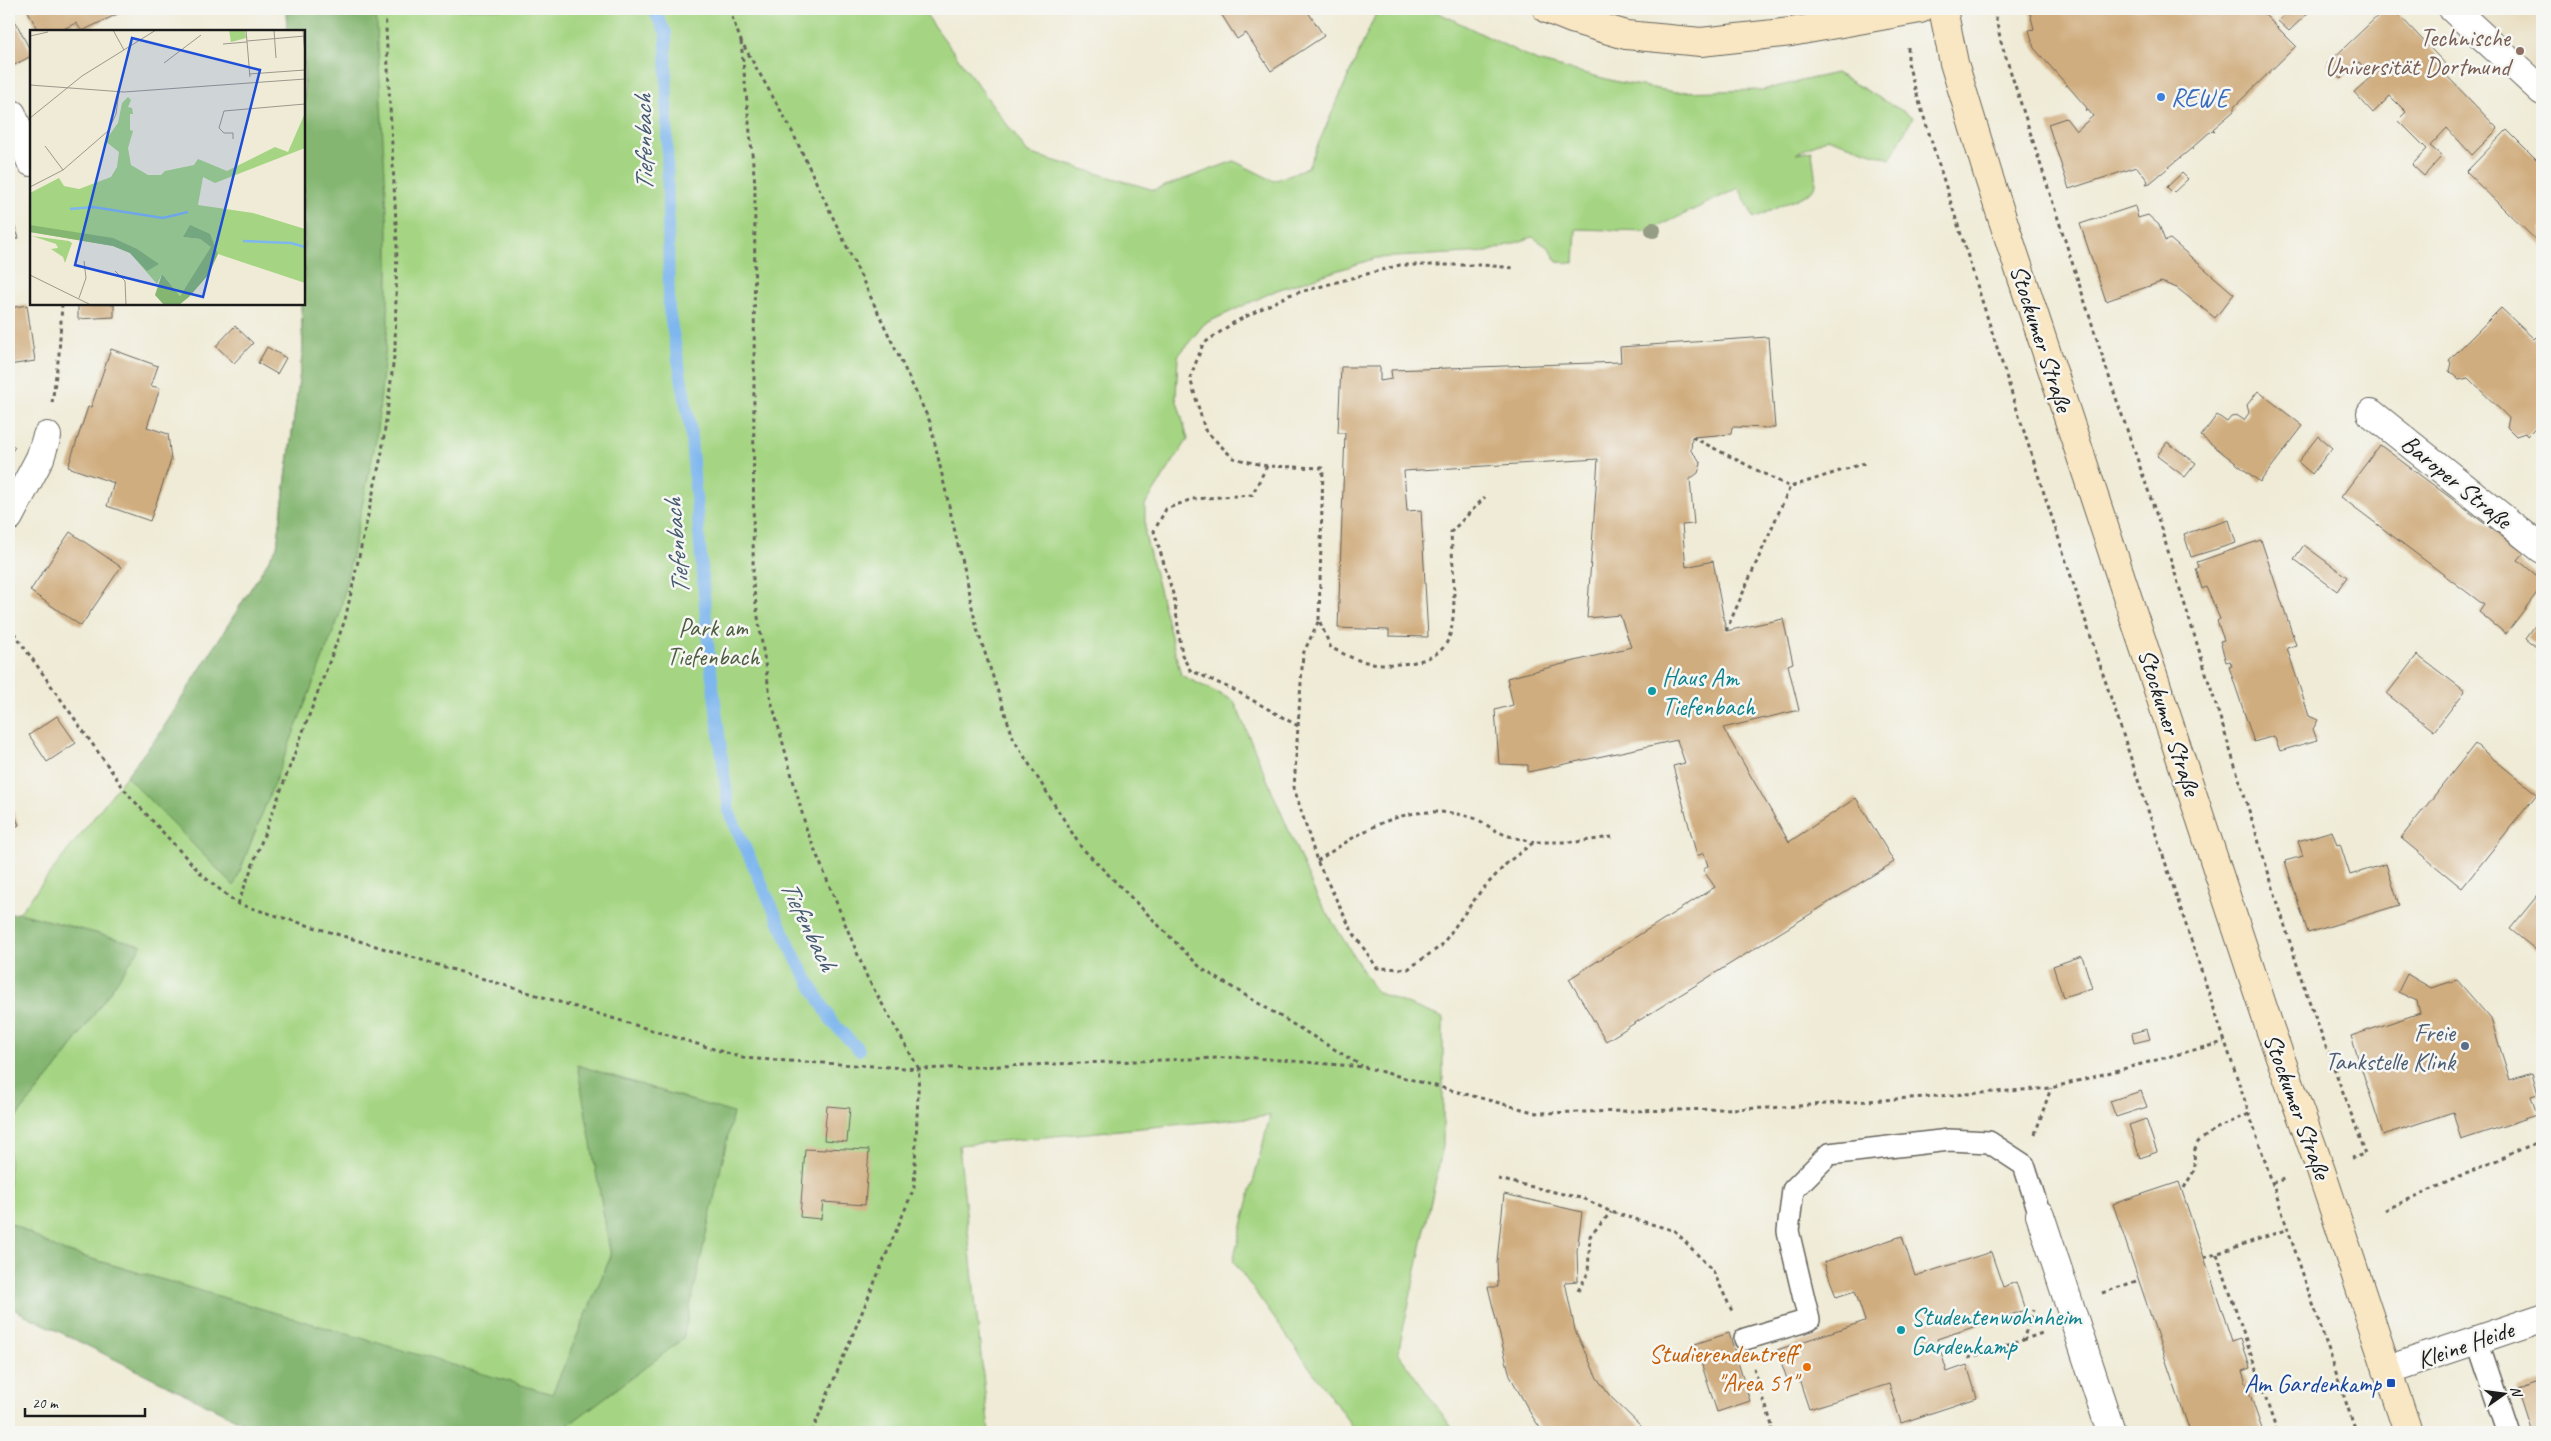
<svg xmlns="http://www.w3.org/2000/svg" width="2551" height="1441" font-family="Caveat,sans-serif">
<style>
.built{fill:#e6daba}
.green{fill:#a5d583;stroke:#607850}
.forest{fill:#84b671;stroke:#506946}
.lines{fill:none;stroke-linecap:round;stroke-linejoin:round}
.stream{stroke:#7eb6ee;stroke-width:12}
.building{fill:#d0ad7f}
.service-casing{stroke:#66645d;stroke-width:24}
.minor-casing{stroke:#66645d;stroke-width:30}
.secondary-casing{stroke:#66645d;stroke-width:30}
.path{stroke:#66645d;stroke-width:3;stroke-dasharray:4 4;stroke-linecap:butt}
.service{stroke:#fff;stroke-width:21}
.minor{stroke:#fff;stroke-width:28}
.secondary{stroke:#f9e7c3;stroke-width:28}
.tree{fill:#959d84}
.education-dot{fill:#8d6e63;stroke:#f6f6f2;stroke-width:2}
.shop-dot{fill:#3f7fe0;stroke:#f6f6f2;stroke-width:2}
.culture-dot{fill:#0f9aa8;stroke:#f6f6f2;stroke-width:2}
.service-dot{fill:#5c6f8a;stroke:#f6f6f2;stroke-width:2}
.food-dot{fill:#e8710a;stroke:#f6f6f2;stroke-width:2}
.transit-dot{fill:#1a4fb4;stroke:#f6f6f2;stroke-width:2}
.labels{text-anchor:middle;stroke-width:5;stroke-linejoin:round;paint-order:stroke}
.education-label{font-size:25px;fill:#785e54;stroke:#f6f6f2;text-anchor:end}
.shop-label{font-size:25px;fill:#366cbe;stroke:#f6f6f2;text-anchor:start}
.street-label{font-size:25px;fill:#1c1c1c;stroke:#f6f6f2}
.park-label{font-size:25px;fill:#4c5d40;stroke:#f6f6f2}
.culture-label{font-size:25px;fill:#0d838f;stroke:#f6f6f2;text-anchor:start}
.service-label{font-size:25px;fill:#4e5e75;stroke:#f6f6f2;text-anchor:end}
.food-label{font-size:25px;fill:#c56008;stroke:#f6f6f2;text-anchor:end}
.transit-label{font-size:25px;fill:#164399;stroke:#f6f6f2;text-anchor:end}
.water-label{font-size:26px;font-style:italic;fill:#435a70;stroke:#f6f6f2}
.inset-river{fill:none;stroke:#7eb6ee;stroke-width:2.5}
.inset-road{fill:none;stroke:#9b988c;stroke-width:1}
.view{fill:#1d4ed8;fill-opacity:0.15;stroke:#1d4ed8;stroke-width:2.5}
.inset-edge{fill:none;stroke:#1c1c1c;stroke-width:2.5}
</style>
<rect width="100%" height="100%" fill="#f6f6f2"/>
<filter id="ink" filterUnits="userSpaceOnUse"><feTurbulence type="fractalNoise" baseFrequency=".02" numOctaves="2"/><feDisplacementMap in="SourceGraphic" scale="10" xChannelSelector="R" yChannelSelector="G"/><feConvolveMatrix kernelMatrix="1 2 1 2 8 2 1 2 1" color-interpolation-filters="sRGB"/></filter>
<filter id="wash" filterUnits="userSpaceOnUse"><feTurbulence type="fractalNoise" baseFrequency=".0096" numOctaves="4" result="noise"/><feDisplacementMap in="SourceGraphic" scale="20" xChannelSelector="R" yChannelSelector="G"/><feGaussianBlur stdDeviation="1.12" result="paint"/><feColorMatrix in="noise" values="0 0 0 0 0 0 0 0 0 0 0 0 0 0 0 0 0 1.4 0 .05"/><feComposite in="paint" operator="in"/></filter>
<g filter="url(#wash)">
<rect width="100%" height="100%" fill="#efebd6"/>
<path class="built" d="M 2453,9 L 2542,9 L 2542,92 Z"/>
<path class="green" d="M 286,9 L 922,9 L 1028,153 L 1154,190 L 1234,161 L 1274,181 L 1308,167 L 1378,9 L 1431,9 L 1537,61 L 1618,82 L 1676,92 L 1762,90 L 1836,73 L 1913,117 L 1890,159 L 1827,138 L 1796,154 L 1812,151 L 1816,184 L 1810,193 L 1754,218 L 1739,188 L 1649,231 L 1576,229 L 1574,263 L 1557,262 L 1550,249 L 1533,237 L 1487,252 L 1376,258 L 1277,290 L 1204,324 L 1178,356 L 1176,398 L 1188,439 L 1145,505 L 1145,535 L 1181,675 L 1234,701 L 1316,895 L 1376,992 L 1443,1018 L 1443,1146 L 1398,1353 L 1455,1432 L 1356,1432 L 1233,1261 L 1270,1116 L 959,1145 L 989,1432 L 559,1432 L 685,1098 L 578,1066 L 611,1256 L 552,1395 L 58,1249 L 9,1222 L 9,1126 L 61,1062 L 141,946 L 19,913 L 160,733 L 277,547 L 303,349 L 301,304 L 304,304 L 304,31 L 287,31 Z"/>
<g class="forest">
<path d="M 286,9 L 376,9 L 388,231 L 388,326 L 376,439 L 339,617 L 234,886 L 126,776 L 160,733 L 277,547 L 303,349 L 301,304 L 304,304 L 304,31 L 287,31 Z"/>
<path d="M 19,913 L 142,945 L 61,1062 L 9,1126 L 9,914 Z"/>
<path d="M 577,1065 L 733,1113 L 683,1339 L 559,1432 L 262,1432 L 9,1307 L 9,1222 L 58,1249 L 552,1394 L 611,1256 Z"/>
</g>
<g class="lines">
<path class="stream" d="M 653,9 L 666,33 L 669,310 L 690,426 L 709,654 L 729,812 L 795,957 L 832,1022 L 859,1050"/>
</g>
<g id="blocks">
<g class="building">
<path d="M 9,9 L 31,52 L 31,56 L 9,68 Z"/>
<path d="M 27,9 L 128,9 L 82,31 L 76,23 L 59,31 L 38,31 Z"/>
<path d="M 1218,9 L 1306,9 L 1324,36 L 1271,71 L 1246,33 L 1237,39 Z"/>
<path d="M 2029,9 L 2259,9 L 2296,46 L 2234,107 L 2234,111 L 2213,129 L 2215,131 L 2212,130 L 2193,147 L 2193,149 L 2192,148 L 2150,183 L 2146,184 L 2148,181 L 2137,167 L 2069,189 L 2048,124 L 2066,118 L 2076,131 L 2093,116 L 2088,110 L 2086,111 L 2087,108 L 2067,85 L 2065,87 L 2066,84 L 2034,48 L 2029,30 L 2034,29 Z"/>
<path d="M 2291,9 L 2312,9 L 2289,31 L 2278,21 Z"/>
<path d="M 2385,9 L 2391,9 L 2401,17 L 2451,70 L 2446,75 L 2498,129 L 2472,155 L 2447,128 L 2430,146 L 2442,156 L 2424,176 L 2412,165 L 2427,149 L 2398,120 L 2406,112 L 2390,96 L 2373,113 L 2354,92 L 2372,76 L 2359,62 L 2341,79 L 2327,64 Z"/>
<path d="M 2507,130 L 2542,165 L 2542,246 L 2466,172 Z"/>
<path d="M 2182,173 L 2188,179 L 2173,193 L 2167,187 Z"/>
<path d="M 2135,206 L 2138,218 L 2148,215 L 2159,225 L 2165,241 L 2170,239 L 2234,294 L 2215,318 L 2177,288 L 2161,282 L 2106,301 L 2080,224 Z"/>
<path d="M 9,210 L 19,238 L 9,242 Z"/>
<path d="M 78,304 L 114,304 L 114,317 L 78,319 Z"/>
<path d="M 27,305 L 35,361 L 9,365 L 9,308 Z"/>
<path d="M 2501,308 L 2534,339 L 2536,337 L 2542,343 L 2542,421 L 2527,436 L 2525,433 L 2516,436 L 2507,427 L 2509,418 L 2468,378 L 2459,380 L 2449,371 L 2451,363 L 2449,360 Z"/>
<path d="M 235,326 L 253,343 L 234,363 L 216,346 Z"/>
<path d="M 1768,337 L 1775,428 L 1732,427 L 1731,434 L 1692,437 L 1691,451 L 1697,457 L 1701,464 L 1698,473 L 1690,479 L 1694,524 L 1682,525 L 1686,567 L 1713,561 L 1726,631 L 1783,619 L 1793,663 L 1788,665 L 1799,710 L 1723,728 L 1789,842 L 1856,798 L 1894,862 L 1606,1041 L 1569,979 L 1715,887 L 1703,870 L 1708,866 L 1704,853 L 1697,856 L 1673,766 L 1685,763 L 1677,740 L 1528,772 L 1528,765 L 1499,764 L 1495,710 L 1513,705 L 1507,678 L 1631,647 L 1620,615 L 1587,618 L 1598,459 L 1404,471 L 1407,511 L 1421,510 L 1428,637 L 1389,636 L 1389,630 L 1338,628 L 1345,433 L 1338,433 L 1341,367 L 1380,367 L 1380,381 L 1392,379 L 1391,370 L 1621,362 L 1620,347 Z"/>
<path d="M 267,347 L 286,358 L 277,374 L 258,363 Z"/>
<path d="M 111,349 L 158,366 L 151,386 L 160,388 L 147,427 L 168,434 L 171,460 L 150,521 L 107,506 L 114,483 L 68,467 L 88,407 L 91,407 Z"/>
<path d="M 2258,391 L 2303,426 L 2260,482 L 2201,436 L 2217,415 L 2227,422 L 2231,417 L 2238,416 L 2244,420 L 2249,413 L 2247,405 Z"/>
<path d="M 2318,436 L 2332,448 L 2312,474 L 2298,462 Z"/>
<path d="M 2167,442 L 2196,463 L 2185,477 L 2157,456 Z"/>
<path d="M 9,443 L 15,447 L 9,455 Z"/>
<path d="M 2380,445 L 2524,553 L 2518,560 L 2542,580 L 2542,586 L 2506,634 L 2479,612 L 2484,605 L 2341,497 Z"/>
<path d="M 2229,520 L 2236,543 L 2191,557 L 2184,534 Z"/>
<path d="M 70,532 L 121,567 L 81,626 L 30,591 Z"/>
<path d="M 2261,540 L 2296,645 L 2287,648 L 2309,716 L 2318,720 L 2313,729 L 2317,740 L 2280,751 L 2274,736 L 2254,742 L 2229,667 L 2232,666 L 2230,661 L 2226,662 L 2220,641 L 2224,640 L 2217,621 L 2220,619 L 2206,587 L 2202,589 L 2196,569 L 2199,567 L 2197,562 Z"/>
<path d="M 2304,545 L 2347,577 L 2337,591 L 2294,559 Z"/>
<path d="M 2542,616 L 2542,651 L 2526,638 Z"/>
<path d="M 2417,655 L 2465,691 L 2434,731 L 2387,694 Z"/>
<path d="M 57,716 L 76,743 L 47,762 L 29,735 Z"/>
<path d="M 2475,744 L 2537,794 L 2462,888 L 2401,838 Z"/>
<path d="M 9,803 L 19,825 L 9,830 Z"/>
<path d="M 2332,831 L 2337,845 L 2340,844 L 2350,875 L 2386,864 L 2399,905 L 2308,933 L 2285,861 L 2303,856 L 2298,841 Z"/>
<path d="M 2542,890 L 2542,955 L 2510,929 Z"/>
<path d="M 2082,956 L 2092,988 L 2063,997 L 2053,966 Z"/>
<path d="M 2407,974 L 2431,988 L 2457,980 L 2491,1019 L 2510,1080 L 2532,1073 L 2538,1094 L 2531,1096 L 2537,1115 L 2461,1140 L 2453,1112 L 2383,1135 L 2351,1036 L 2420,1013 L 2417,1001 L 2398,992 Z"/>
<path d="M 2147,1029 L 2150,1039 L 2134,1043 L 2132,1033 Z"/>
<path d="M 2141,1091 L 2147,1107 L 2116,1117 L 2110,1101 Z"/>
<path d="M 827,1106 L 850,1108 L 847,1142 L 824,1140 Z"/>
<path d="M 2146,1119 L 2157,1152 L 2140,1158 L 2129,1125 Z"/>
<path d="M 825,1148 L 869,1150 L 865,1205 L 823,1202 L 821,1219 L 800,1217 L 805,1149 L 825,1150 Z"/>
<path d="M 2179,1182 L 2232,1341 L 2241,1338 L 2250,1368 L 2242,1371 L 2263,1432 L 2190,1432 L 2113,1204 Z"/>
<path d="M 1504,1194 L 1582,1212 L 1577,1251 L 1578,1281 L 1565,1282 L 1575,1330 L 1597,1378 L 1610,1396 L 1647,1432 L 1543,1432 L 1532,1416 L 1510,1376 L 1488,1287 L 1498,1287 L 1497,1261 Z"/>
<path d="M 1902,1236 L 1915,1276 L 1991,1252 L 2003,1287 L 2016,1282 L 2025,1310 L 1937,1339 L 1947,1372 L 1967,1365 L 1977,1398 L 1901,1423 L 1889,1384 L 1809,1409 L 1798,1376 L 1787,1379 L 1777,1350 L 1865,1321 L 1855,1291 L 1836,1297 L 1824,1262 Z"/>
<path d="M 1729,1333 L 1750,1401 L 1717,1412 L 1695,1344 Z"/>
<path d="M 2542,1380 L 2542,1432 L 2532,1432 L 2518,1388 Z"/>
</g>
</g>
</g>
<g filter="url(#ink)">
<use href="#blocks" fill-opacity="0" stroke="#66645d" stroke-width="1"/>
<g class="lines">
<defs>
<g id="service">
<path d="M 1745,1339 L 1809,1320 L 1788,1231 L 1793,1190 L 1829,1154 L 1949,1140 L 1989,1142 L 2024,1165 L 2040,1215"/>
<path d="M 2477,1340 L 2508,1432"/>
</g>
<g id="minor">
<path d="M 2453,9 L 2542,91"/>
<path d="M 12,114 L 31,162"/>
<path d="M 2371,413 L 2542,549"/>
<path d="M 9,517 L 40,458 L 47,436"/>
<path d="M 2040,1215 L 2111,1432"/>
<path d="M 2387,1370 L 2542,1318"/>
</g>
<g id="secondary">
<path d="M 1547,9 L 1572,19 L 1626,35 L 1701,42 L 1791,32 L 1920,9"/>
<path d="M 1943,9 L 1954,63 L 1989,178 L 2270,1029 L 2320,1168 L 2408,1432"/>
</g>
</defs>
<use href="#service" class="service-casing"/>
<use href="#minor" class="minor-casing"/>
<use href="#secondary" class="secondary-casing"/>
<g class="path">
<path d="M 729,9 L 741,41 L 790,127 L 930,422 L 977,629 L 1014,740 L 1081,847 L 1202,969 L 1362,1066"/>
<path d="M 1994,9 L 2001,42 L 2114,392 L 2159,522 L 2304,987 L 2366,1154 L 2352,1158"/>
<path d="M 741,41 L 755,184 L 753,584 L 770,696 L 807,831 L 867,977 L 919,1069 L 914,1188 L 812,1432"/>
<path d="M 1908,47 L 1908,63 L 1913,82 C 2054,534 2205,983 2356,1432"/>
<path d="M 52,403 L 59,354 L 62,304"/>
<path d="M 1692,437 L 1790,487 L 1865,463"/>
<path d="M 1267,466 L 1252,495 L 1192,499 L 1166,509 L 1154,531 L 1174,597 L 1182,655 L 1190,670 L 1238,692 L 1298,726 L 1294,788 L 1317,861 L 1352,931 L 1377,968 L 1408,969 L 1441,946 L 1480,892 L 1508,862 L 1534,842 L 1576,842 L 1612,837"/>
<path d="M 1319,620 L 1323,468 L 1267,466 L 1233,458 L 1205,430 L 1190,378 L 1203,344 L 1233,323 L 1289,295 L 1400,265 L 1482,265 L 1515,268"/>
<path d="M 9,626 L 127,793 L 203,876 L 238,904 L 743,1058 L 919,1069 L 1244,1057 L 1364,1067 L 1537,1113 L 1769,1108 L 2051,1088 L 2224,1042"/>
<path d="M 1726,631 L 1790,487"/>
<path d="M 1298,726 L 1303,654 L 1319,620 L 1331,648 C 1341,652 1352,659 1362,661 C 1386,667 1434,667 1447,642 C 1459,619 1452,560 1451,532 L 1485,497"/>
<path d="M 1317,861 C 1367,828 1407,800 1470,817 C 1481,819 1490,829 1501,833 C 1511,838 1524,839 1534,842"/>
<path d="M 238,904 L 345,620 L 382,452 L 395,349 L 397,243 L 385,9"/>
<path d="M 2035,1134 L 2051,1088"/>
<path d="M 1498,1179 L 1585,1199 L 1611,1212 L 1675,1231 L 1713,1271 L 1732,1311"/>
<path d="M 2272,1183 L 2287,1178"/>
<path d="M 2184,1188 L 2195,1169 L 2194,1152 L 2198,1142 L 2215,1129 L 2249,1114"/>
<path d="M 2385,1210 L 2542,1140"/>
<path d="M 2217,1254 L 2277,1432"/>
<path d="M 2204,1258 L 2288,1229"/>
<path d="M 1578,1291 L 1588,1273 L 1590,1236 L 1611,1212"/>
<path d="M 2102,1293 L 2139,1280"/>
<path d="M 2023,1340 L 2042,1333"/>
<path d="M 1968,1358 L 2023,1340 L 2033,1310"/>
<path d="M 1754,1368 L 1774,1432"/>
<path d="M 1763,1432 L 1773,1429"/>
</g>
<use href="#service" class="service"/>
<use href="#minor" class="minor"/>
<use href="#secondary" class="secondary"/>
</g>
<circle class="tree" cx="1653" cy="230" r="8"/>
</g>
<circle class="education-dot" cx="2520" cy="51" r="5"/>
<circle class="shop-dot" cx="2161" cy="97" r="5"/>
<g class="culture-dot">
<circle cx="1652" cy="691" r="5"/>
<circle cx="1901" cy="1330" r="5"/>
</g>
<circle class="service-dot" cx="2465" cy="1046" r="5"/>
<circle class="food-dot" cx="1807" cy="1367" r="5"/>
<rect class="transit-dot" x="2386" y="1378" width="10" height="10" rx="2.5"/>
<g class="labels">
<g class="education-label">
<text x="2510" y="46">Technische<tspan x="2510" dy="29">Universität Dortmund</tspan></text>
</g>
<g class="shop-label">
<text x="2171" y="106">REWE</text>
</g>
<g class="street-label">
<text transform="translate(2042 338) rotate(72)" y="9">Stockumer Straße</text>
<text transform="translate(2457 481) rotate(39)" y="9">Baroper Straße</text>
<text transform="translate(2170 722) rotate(72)" y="9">Stockumer Straße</text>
<text transform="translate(2298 1106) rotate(70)" y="9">Stockumer Straße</text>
<text transform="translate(2465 1344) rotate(-19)" y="9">Kleine Heide</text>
</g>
<g class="park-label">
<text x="713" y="636">Park am<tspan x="713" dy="29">Tiefenbach</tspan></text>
</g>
<g class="culture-label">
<text x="1662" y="686">Haus Am<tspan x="1662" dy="29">Tiefenbach</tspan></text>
<text x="1911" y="1325">Studentenwohnheim<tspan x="1911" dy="29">Gardenkamp</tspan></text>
</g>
<g class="service-label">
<text x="2455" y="1041">Freie<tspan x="2455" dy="29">Tankstelle Klink</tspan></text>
</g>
<g class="food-label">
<text x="1797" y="1362">Studierendentreff<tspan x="1797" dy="29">"Area 51"</tspan></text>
</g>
<g class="transit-label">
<text x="2381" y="1392">Am Gardenkamp</text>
</g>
<g class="water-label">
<text transform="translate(643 143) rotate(-91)" y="9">Tiefenbach</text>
<text transform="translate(676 547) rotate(-95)" y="9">Tiefenbach</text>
<text transform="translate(809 925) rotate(64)" y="9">Tiefenbach</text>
</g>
</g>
<g transform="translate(30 30)">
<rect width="275" height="275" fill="#efebd6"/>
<path d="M 199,0 L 215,0 L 216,8 L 201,12 ZM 98,67 L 101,70 L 98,77 L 102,78 L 103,84 L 100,84 L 100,100 L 103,101 L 98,118 L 101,135 L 118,145 L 131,145 L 135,141 L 164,135 L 168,129 L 197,141 L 245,117 L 258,122 L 275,83 L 275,118 L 185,153 L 173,147 L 168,175 L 223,183 L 275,199 L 275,253 L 188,224 L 176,208 L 153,207 L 170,209 L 182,217 L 150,266 L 132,244 L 127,254 L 100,223 L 83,216 L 0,202 L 0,163 L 29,148 L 34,156 L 49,159 L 81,147 L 87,137 L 89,122 L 75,111 L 88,93 L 92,73 ZM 2,206 L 39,211 L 42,213 L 35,233 L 33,227 L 21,219 L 28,218 L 26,214 Z" fill="#a5d583"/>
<path d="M 0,195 L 83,208 L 107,219 L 129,234 L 117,241 L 100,223 L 83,216 L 0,202 ZM 160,195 L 180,204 L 188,224 L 179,244 L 159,267 L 149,275 L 134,275 L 125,265 L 132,244 L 150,266 L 181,217 L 170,209 L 153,207 Z" fill="#84b671"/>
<path class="inset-river" d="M 40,179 L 63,177 L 133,188 L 158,182M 213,211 L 261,213 L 275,217"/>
<path class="inset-road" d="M 83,0 L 94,20M 216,0 L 220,47M 244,0 L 246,28M 273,0 L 275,25M 0,6 L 18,2M 217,11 L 275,6M 193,14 L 217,12M 134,33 L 171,5M 219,44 L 275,40M 0,55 L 94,62 L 275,49M 0,88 L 52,46 L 126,0M 203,109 L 203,103 L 194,103 L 189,98 L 194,81 L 275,74M 15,116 L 33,140M 0,157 L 33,140 L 78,101 L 86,84 L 89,62M 85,241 L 95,251 L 96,275M 0,245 L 61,275M 49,268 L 56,248 L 54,231"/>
<path class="view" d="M 102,8 L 230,40 L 173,267 L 45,235 Z"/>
<rect width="275" height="275" class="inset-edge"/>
</g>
<rect width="2551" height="1441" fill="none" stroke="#f6f6f2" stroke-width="30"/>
<g transform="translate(2504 1394) rotate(76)" stroke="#f6f6f2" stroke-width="4" paint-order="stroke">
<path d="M0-4L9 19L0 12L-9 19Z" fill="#1c1c1c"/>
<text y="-8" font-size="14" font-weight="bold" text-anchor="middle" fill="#1c1c1c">N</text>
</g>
<path d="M25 1408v8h120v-8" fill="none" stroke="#1c1c1c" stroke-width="2.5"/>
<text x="32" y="1408" font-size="15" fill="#1c1c1c" stroke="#f6f6f2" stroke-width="4" paint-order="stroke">20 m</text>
</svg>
